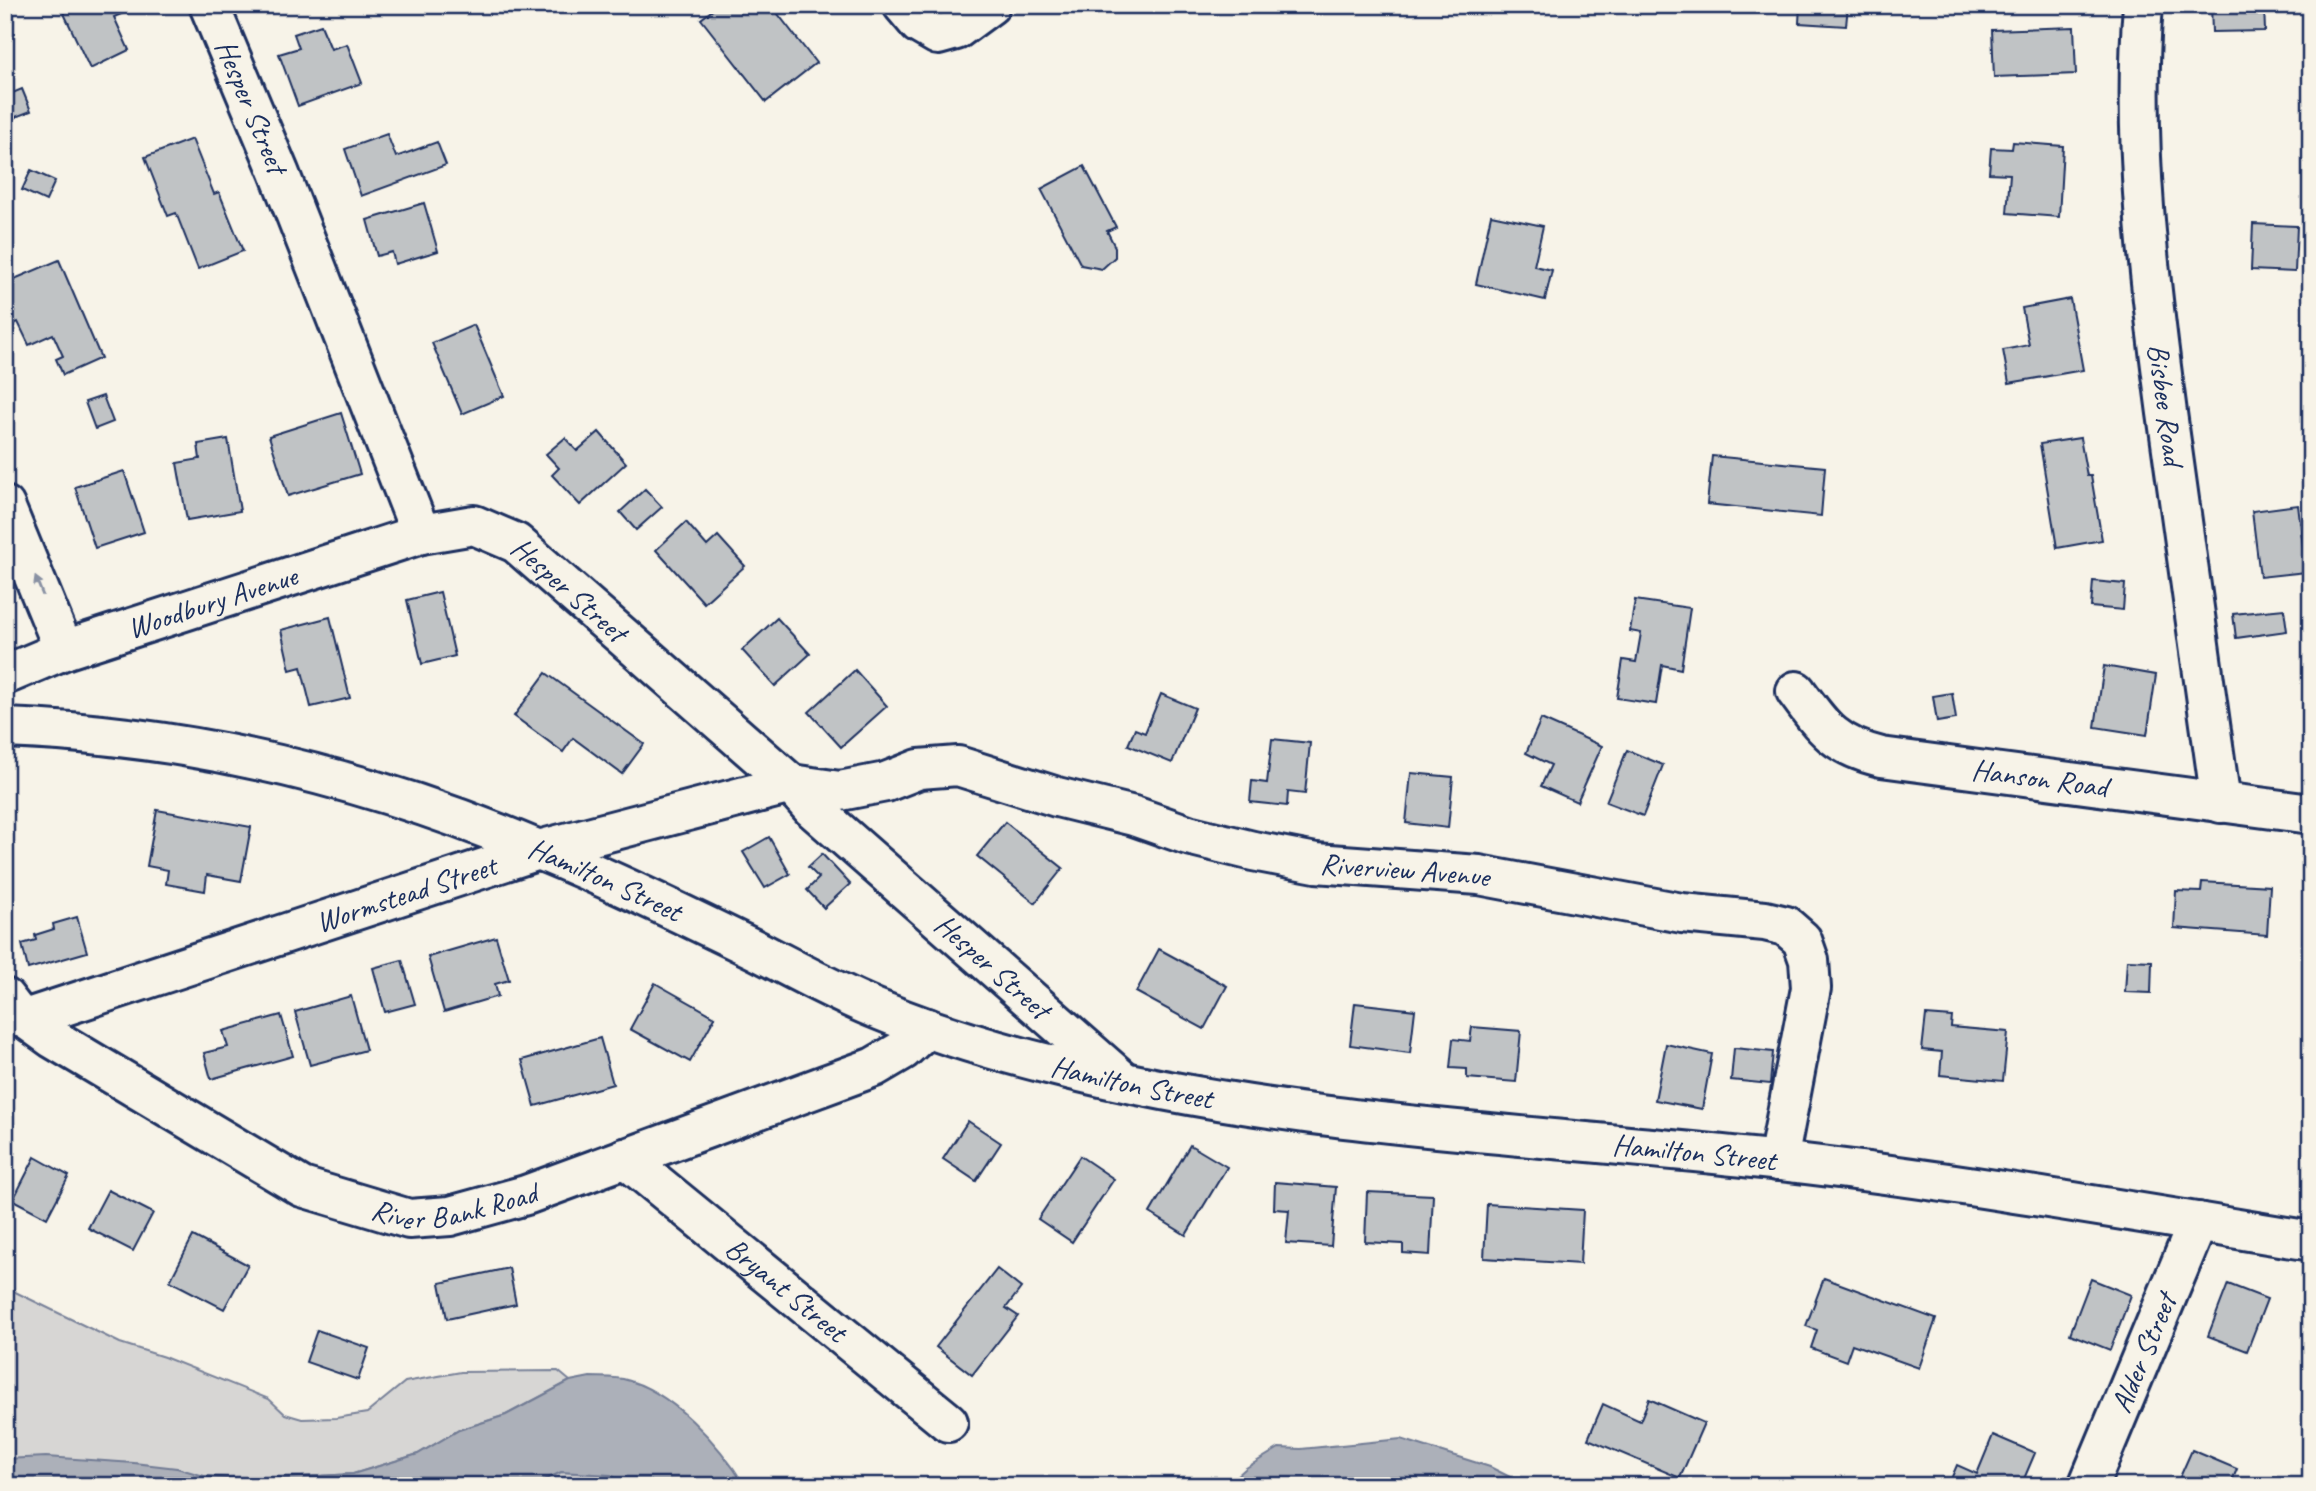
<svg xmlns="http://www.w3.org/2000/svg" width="2316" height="1491" font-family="Caveat,sans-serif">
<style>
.green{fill:#d7d6d4;stroke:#798299;stroke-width:2}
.water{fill:#acb0b9;stroke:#727c95;stroke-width:2}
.building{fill:#c0c3c5;stroke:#1b2f5e;stroke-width:2}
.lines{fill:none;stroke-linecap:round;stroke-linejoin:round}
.street-casing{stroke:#1b2f5e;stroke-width:44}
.secondary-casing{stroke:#1b2f5e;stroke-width:44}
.street{stroke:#f7f3e8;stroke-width:38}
.secondary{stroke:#f7f3e8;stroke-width:38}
.oneway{fill:#8991a3}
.labels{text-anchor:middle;stroke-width:5;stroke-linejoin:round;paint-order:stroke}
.street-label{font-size:30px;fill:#1b2f5e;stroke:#f7f3e8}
</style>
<rect width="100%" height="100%" fill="#f7f3e8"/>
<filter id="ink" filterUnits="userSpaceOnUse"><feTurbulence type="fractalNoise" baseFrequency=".0143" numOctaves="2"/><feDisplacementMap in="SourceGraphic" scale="14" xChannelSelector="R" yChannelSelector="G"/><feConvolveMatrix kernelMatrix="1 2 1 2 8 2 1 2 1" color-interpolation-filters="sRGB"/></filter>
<g filter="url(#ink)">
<g class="green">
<path d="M 5,1287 L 120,1343 L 164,1357 L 269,1399 L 285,1414 L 302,1419 L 336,1418 L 367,1413 L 405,1382 L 461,1372 L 558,1371 L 570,1381 L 506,1415 L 459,1430 L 418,1454 L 353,1474 L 249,1480 L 204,1476 L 150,1486 L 5,1486 Z"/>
<path d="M 561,1472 L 611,1475 L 628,1486 L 532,1486 Z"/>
</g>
<g class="water">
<path d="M 590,1377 C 600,1377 612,1377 623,1379 C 671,1390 720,1445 745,1486 L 628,1486 L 611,1475 L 561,1472 L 532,1486 L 5,1486 L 5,1459 L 46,1457 L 134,1463 L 177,1468 L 204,1476 L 249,1480 L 353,1474 L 418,1454 L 459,1430 L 506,1415 L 570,1381 Z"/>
<path d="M 1401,1439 L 1490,1467 L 1528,1486 L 1226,1486 L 1246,1468 L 1279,1448 L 1301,1449 Z"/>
</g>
<g class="building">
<path d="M 60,5 L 128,5 L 131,10 L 114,17 L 129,50 L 90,69 Z"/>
<path d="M 719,5 L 771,5 L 816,63 L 766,102 L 701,19 Z"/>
<path d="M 1800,5 L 1848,5 L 1846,26 L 1799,23 Z"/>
<path d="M 2211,5 L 2264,5 L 2265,31 L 2212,32 Z"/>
<path d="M 321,25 L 331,49 L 347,44 L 362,83 L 298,106 L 279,54 L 299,48 L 294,34 Z"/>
<path d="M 2074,27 L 2076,74 L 1994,77 L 1992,30 Z"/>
<path d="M 22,89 L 31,111 L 13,118 L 5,96 Z"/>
<path d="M 387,134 L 396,157 L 437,142 L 446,165 L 361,196 L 345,149 Z"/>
<path d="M 192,139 L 214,194 L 219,192 L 243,251 L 198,269 L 176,213 L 168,216 L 145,157 Z"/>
<path d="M 2013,142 L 2063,146 L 2059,217 L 2007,213 L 2010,174 L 1989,173 L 1991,148 L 2012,149 Z"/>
<path d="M 1084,166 L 1116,227 L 1107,231 L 1115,247 L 1115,257 L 1102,269 L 1081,265 L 1041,189 Z"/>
<path d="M 31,170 L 55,181 L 46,201 L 22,190 Z"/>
<path d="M 424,203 L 438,251 L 395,264 L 392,252 L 377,256 L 367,220 Z"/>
<path d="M 1491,215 L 1543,226 L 1534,266 L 1552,270 L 1545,300 L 1476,284 Z"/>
<path d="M 2253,224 L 2297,226 L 2295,272 L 2251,270 Z"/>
<path d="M 59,260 L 101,358 L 63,375 L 56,359 L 63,356 L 53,334 L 29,345 L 18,322 L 11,325 L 5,311 L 5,283 Z"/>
<path d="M 2070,299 L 2083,370 L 2009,383 L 2003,350 L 2029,345 L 2022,308 Z"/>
<path d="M 474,325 L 504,396 L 462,414 L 432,343 Z"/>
<path d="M 103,396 L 113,422 L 95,429 L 85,402 Z"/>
<path d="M 341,413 L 360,474 L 288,496 L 269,436 Z"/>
<path d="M 599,432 L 626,463 L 580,505 L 552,475 L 559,468 L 546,454 L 565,438 L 577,451 Z"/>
<path d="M 2080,438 L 2087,476 L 2091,476 L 2102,540 L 2057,548 L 2040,444 Z"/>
<path d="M 228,439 L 240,511 L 187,520 L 177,463 L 200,459 L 198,444 Z"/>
<path d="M 1712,456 L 1825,467 L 1821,516 L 1707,504 Z"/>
<path d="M 124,471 L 144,532 L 95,548 L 75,487 Z"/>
<path d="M 645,489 L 662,507 L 636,530 L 620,512 Z"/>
<path d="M 2298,505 L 2306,572 L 2260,577 L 2252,511 Z"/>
<path d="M 686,522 L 707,546 L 718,536 L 745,566 L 704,603 L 656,550 Z"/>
<path d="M 2093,581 L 2125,584 L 2123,610 L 2091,607 Z"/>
<path d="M 440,592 L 455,656 L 422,664 L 407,600 Z"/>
<path d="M 1635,600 L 1690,608 L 1681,669 L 1662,665 L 1656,704 L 1617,698 L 1623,660 L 1636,662 L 1641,633 L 1630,631 Z"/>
<path d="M 2284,609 L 2287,631 L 2236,638 L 2233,614 Z"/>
<path d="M 330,617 L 350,698 L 311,707 L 301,667 L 290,670 L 281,630 Z"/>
<path d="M 777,618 L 810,654 L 775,686 L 742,650 Z"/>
<path d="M 2104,666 L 2156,675 L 2147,735 L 2095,727 Z"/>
<path d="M 855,670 L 887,706 L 841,747 L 809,712 Z"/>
<path d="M 546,673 L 644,744 L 622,774 L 573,738 L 563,752 L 514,716 Z"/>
<path d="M 1952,693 L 1956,719 L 1937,722 L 1933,696 Z"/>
<path d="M 1161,694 L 1195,708 L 1172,763 L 1128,745 L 1135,729 L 1145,733 Z"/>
<path d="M 1541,719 L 1602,746 L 1577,802 L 1541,786 L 1551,765 L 1526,753 Z"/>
<path d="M 1272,739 L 1310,743 L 1305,794 L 1288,792 L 1287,806 L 1250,802 L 1252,781 L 1267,783 Z"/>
<path d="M 1627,750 L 1663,765 L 1643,816 L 1606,802 Z"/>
<path d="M 1411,773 L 1453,777 L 1448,828 L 1406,823 Z"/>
<path d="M 157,810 L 251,827 L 241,881 L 207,875 L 205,891 L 166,884 L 168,870 L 147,866 Z"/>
<path d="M 1005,822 L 1063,868 L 1035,903 L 977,856 Z"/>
<path d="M 769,837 L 790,874 L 765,888 L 743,852 Z"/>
<path d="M 822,854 L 850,884 L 824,908 L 807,890 L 819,878 L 808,867 Z"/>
<path d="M 2202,882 L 2270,886 L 2267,935 L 2174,928 L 2176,891 L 2201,892 Z"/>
<path d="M 2306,893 L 2311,893 L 2311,942 L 2303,942 Z"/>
<path d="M 77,917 L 87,952 L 28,969 L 22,944 L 36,940 L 35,935 L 54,929 L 53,924 Z"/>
<path d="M 496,937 L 509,980 L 495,984 L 498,996 L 444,1012 L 428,957 Z"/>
<path d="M 1159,949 L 1227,986 L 1204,1029 L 1136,992 Z"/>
<path d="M 402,960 L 415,1004 L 385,1012 L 373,968 Z"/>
<path d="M 2127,960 L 2152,961 L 2151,993 L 2125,992 Z"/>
<path d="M 655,983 L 715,1017 L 690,1062 L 630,1029 Z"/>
<path d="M 351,996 L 366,1050 L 310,1065 L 295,1012 Z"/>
<path d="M 1355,1003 L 1415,1010 L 1410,1053 L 1350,1045 Z"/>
<path d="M 281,1015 L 293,1056 L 211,1079 L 204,1053 L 228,1047 L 223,1031 Z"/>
<path d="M 1926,1015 L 1952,1017 L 1951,1027 L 2008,1032 L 2003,1081 L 1940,1075 L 1942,1052 L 1922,1050 Z"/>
<path d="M 1472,1027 L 1521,1031 L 1516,1082 L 1467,1078 L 1467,1069 L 1450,1068 L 1453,1039 L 1470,1041 Z"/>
<path d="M 600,1038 L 613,1084 L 535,1106 L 522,1060 Z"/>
<path d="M 1666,1044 L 1712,1054 L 1702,1109 L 1655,1100 Z"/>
<path d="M 1734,1048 L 1773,1052 L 1770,1084 L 1731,1080 Z"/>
<path d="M 968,1121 L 1001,1143 L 976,1181 L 943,1159 Z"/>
<path d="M 1190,1145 L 1227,1167 L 1186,1235 L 1150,1213 Z"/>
<path d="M 1080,1156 L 1114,1179 L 1072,1242 L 1038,1219 Z"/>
<path d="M 35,1157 L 69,1176 L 47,1218 L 13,1200 Z"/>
<path d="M 1275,1182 L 1336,1187 L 1331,1246 L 1286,1243 L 1289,1210 L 1274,1209 Z"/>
<path d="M 108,1190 L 153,1213 L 133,1251 L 88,1228 Z"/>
<path d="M 1367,1192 L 1433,1195 L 1430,1255 L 1403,1253 L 1403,1244 L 1365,1242 Z"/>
<path d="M 1487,1204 L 1583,1210 L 1580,1264 L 1484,1258 Z"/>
<path d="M 193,1236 L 248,1265 L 224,1309 L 170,1281 Z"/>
<path d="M 509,1268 L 516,1304 L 447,1319 L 440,1283 Z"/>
<path d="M 997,1269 L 1021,1288 L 1006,1308 L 1018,1316 L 972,1375 L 936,1347 Z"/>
<path d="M 1824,1278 L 1936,1319 L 1919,1368 L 1852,1344 L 1846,1361 L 1811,1348 L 1817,1330 L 1806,1326 Z"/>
<path d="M 2091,1279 L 2131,1295 L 2110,1350 L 2070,1334 Z"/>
<path d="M 2228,1284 L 2267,1299 L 2247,1351 L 2208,1336 Z"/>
<path d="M 317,1330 L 369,1348 L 358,1380 L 306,1362 Z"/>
<path d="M 1649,1399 L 1704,1423 L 1680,1478 L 1588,1439 L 1603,1404 L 1640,1421 Z"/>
<path d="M 1993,1435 L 2035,1453 L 2021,1486 L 1948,1486 L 1957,1465 L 1977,1474 Z"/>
<path d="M 2192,1450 L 2237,1469 L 2230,1486 L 2176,1486 Z"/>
</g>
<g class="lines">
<defs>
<g id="street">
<path id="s1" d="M 209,5 L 279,172 L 421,534 L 474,525 L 516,543 L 791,784 L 812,808 L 1123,1081"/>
<path d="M 903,5 L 919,24 L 938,35 L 956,30 L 990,5"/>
<path id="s2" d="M 2143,5 C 2132,142 2149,277 2167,413 C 2184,543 2202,673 2221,803"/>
<path d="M 5,506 L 64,650"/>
<path id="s3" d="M 5,675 L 64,650 L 421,534"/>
<path id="s4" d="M 1796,691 C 1823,728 1835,746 1881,757 L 2311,814"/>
<path id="s5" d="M 5,998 L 15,1011 L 52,1038 L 302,1187 L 409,1219 L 450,1216 L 526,1195 L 874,1067 L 903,1050 L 927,1028"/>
<path id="s6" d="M 25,1019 L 539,850 L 791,784 L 840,791 L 886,782 L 919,769 L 958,766 L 1057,797 L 1134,816 L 1188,835 L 1253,851 L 1316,863 L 1479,875 L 1682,913 L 1765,921 L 1786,926 L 1802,940 L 1809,960 L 1811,988 L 1778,1161"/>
<path id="s7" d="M 625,1158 L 948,1422"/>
<path id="s8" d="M 2088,1486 L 2198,1222"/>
</g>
<g id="secondary">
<path id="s9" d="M 5,728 C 189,735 369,778 539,850 C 612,880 684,915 756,950 C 795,970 833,991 874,1008 C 932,1032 994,1051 1056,1066 C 1292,1127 1537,1133 1779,1161 C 1957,1181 2134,1212 2311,1241"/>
</g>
</defs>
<use href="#street" class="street-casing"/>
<use href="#secondary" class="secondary-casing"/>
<use href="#street" class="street"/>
<use href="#secondary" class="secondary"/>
</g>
<defs><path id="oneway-solid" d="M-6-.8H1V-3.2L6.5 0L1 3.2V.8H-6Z" transform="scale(1.75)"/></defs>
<use class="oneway" href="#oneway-solid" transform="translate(39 586) rotate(-112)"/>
</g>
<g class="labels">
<g class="street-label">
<text dy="10" stroke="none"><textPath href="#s1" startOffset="110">Hesper Street</textPath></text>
<text dy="10" stroke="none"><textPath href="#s2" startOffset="401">Bisbee Road</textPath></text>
<text dy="10" stroke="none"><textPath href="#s1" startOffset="740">Hesper Street</textPath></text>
<text dy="10" stroke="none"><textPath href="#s3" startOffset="220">Woodbury Avenue</textPath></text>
<text dy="10" stroke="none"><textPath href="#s4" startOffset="271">Hanson Road</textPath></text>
<text dy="10" stroke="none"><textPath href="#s6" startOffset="1433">Riverview Avenue</textPath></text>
<text dy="10" stroke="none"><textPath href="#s9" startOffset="623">Hamilton Street</textPath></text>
<text dy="10" stroke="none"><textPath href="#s6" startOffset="401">Wormstead Street</textPath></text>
<text dy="10" stroke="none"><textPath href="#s1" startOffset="1307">Hesper Street</textPath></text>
<text dy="10" stroke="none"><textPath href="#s9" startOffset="1190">Hamilton Street</textPath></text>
<text dy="10" stroke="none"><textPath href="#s9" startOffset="1757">Hamilton Street</textPath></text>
<text dy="10" stroke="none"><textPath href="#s5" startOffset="511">River Bank Road</textPath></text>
<text dy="10" stroke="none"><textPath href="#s7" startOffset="208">Bryant Street</textPath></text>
<text dy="10" stroke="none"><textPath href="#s8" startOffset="144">Alder Street</textPath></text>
</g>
</g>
<rect width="2316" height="1491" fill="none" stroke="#f7f3e8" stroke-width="28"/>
<rect x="14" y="14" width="2288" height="1463" fill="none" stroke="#1b2f5e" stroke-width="2.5" filter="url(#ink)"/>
</svg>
